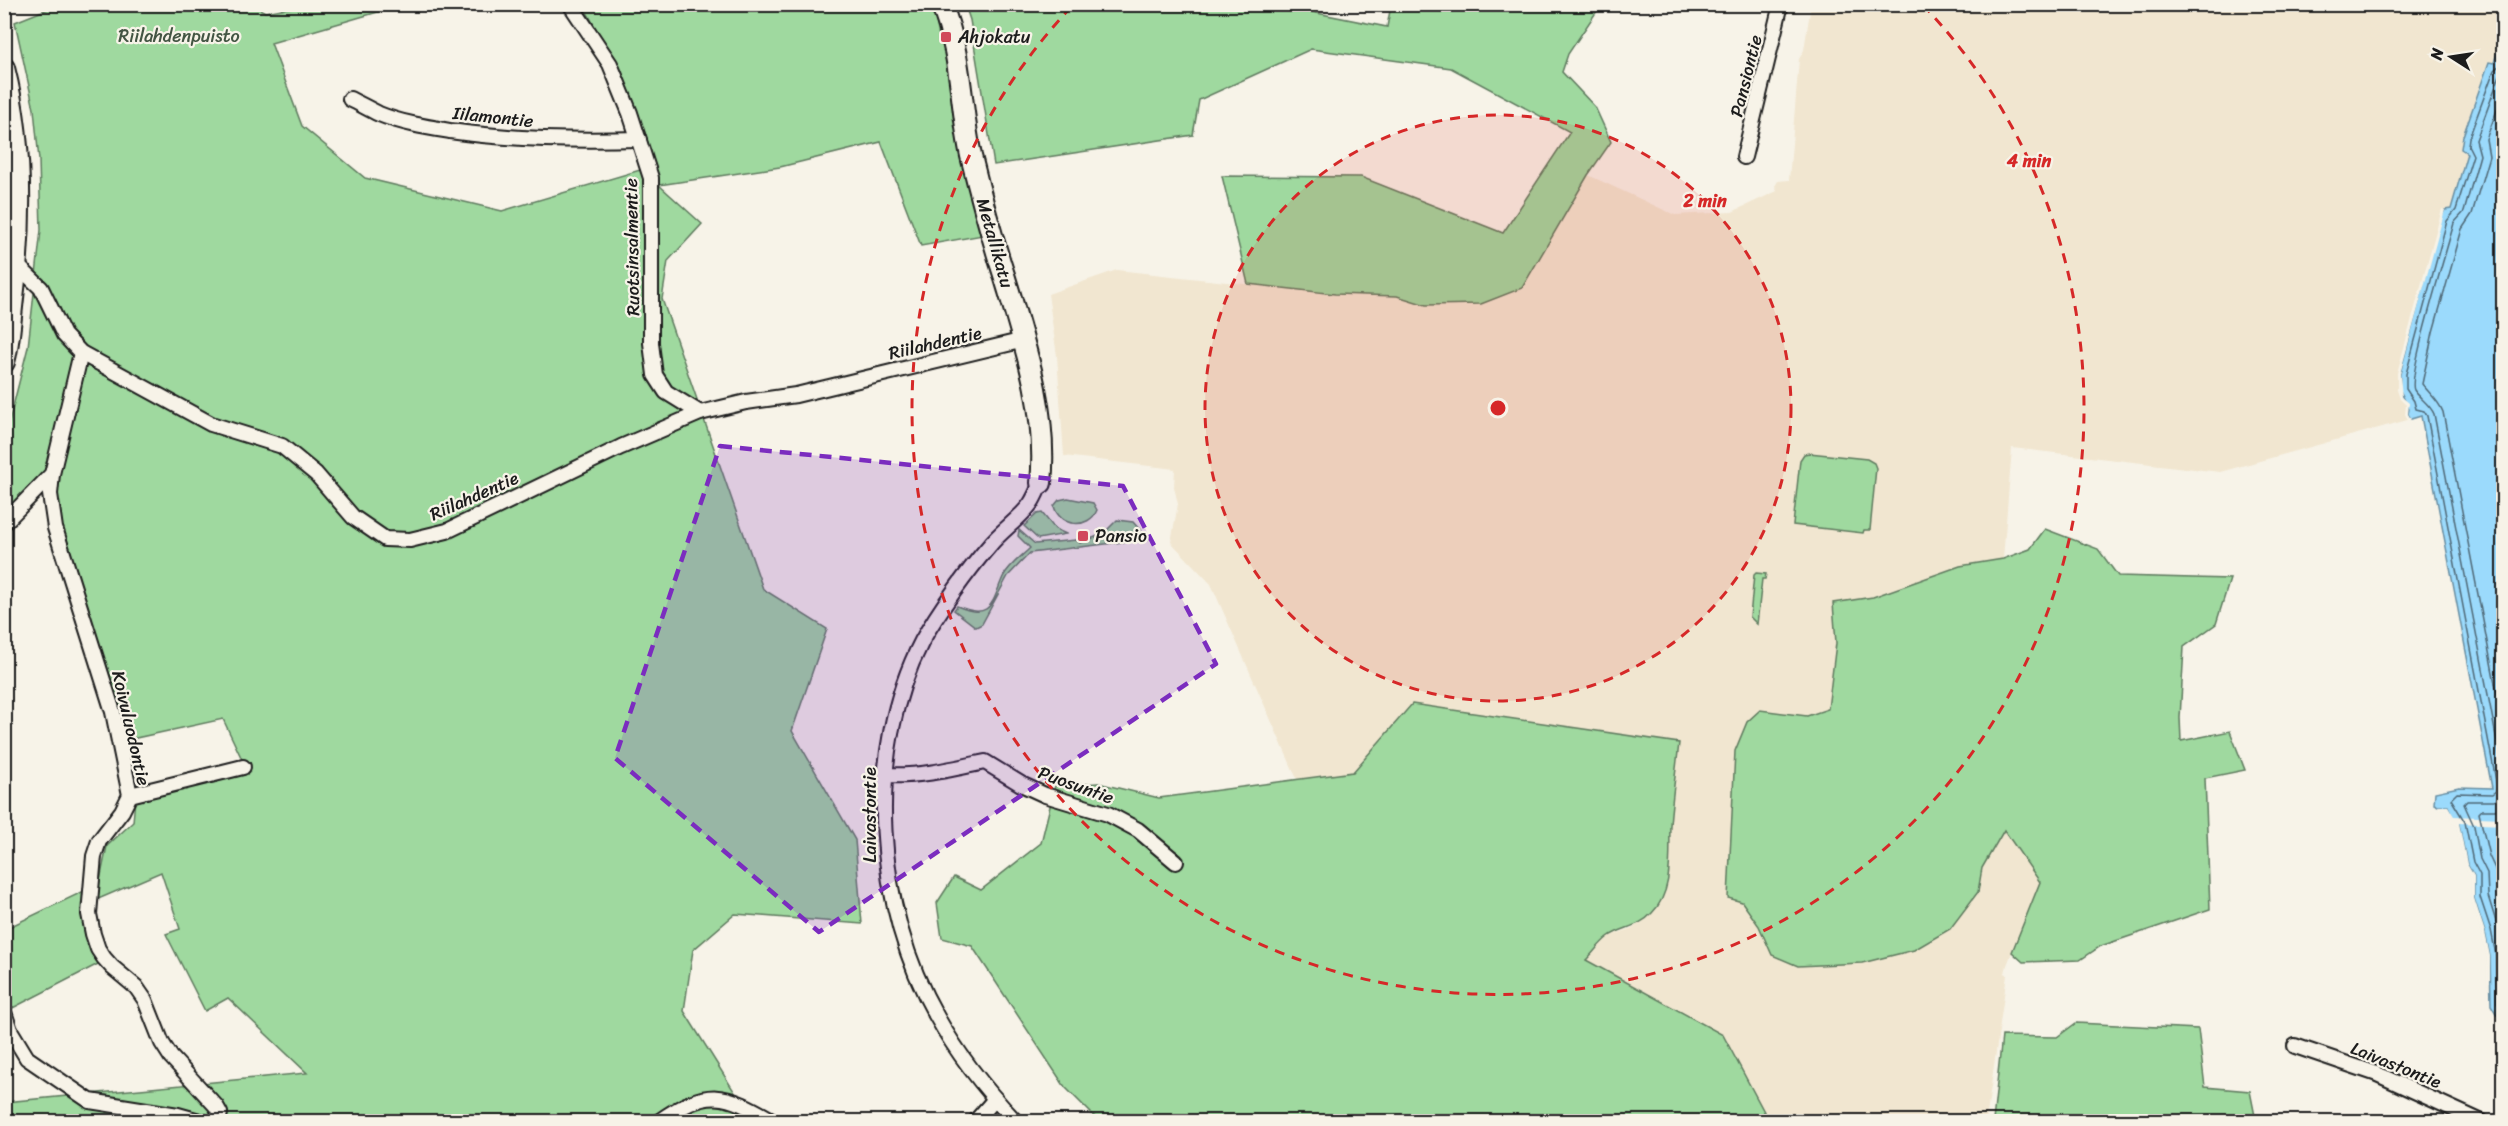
<svg xmlns="http://www.w3.org/2000/svg" width="2508" height="1126" font-family="Sriracha,sans-serif">
<style>
.built{fill:#f1e6d0}
.green{fill:#9fd99f;stroke:#5e7a5e;stroke-width:1.5}
.water{fill:#9bdafc;stroke:#688ea2;stroke-width:1.5}
.pier{fill:#f7f3e8}
.lines{fill:none;stroke-linecap:round;stroke-linejoin:round}
.shore{stroke:#4f6876;stroke-width:1.5}
.street-casing{stroke:#1c1c1c;stroke-width:18}
.secondary-casing{stroke:#1c1c1c;stroke-width:24}
.street{stroke:#f7f3e8;stroke-width:14}
.secondary{stroke:#f7f3e8;stroke-width:20}
.marked{fill:#7b2cbf;fill-opacity:0.2;stroke:#7b2cbf;stroke-width:4.5;stroke-dasharray:12 8;stroke-linejoin:round}
.ring{fill:none;stroke:#d62828;stroke-width:3;stroke-dasharray:10 8}
.poi-dot{fill:#d1495b;stroke:#f7f3e8;stroke-width:2}
.labels{text-anchor:middle;stroke-width:4.5;stroke-linejoin:round;paint-order:stroke}
.park-label{font-size:18px;fill:#435543;stroke:#f7f3e8}
.poi-label{font-size:18px;fill:#1c1c1c;stroke:#f7f3e8;text-anchor:start}
.street-label{font-size:18px;fill:#1c1c1c;stroke:#f7f3e8}
.centre{fill:#d62828;stroke:#f7f3e8;stroke-width:3}
.ring-label{font-size:18px;text-anchor:middle;font-weight:bold;fill:#d62828;stroke:#f7f3e8;stroke-width:4.5;stroke-linejoin:round;paint-order:stroke}
</style>
<rect width="100%" height="100%" fill="#f7f3e8"/>
<filter id="ink" filterUnits="userSpaceOnUse"><feTurbulence type="fractalNoise" baseFrequency=".0167" numOctaves="2"/><feDisplacementMap in="SourceGraphic" scale="12" xChannelSelector="R" yChannelSelector="G"/><feConvolveMatrix kernelMatrix="1 2 1 2 8 2 1 2 1" color-interpolation-filters="sRGB"/></filter>
<g filter="url(#ink)">
<path class="built" d="M 2501,4 L 2500,7 L 2503,8 L 2503,32 L 2494,63 L 2489,62 L 2462,151 L 2467,152 L 2451,209 L 2409,403 L 2408,414 L 2411,419 L 2220,472 L 2012,448 L 2003,559 L 1960,566 L 1873,597 L 1833,603 L 1836,643 L 1828,709 L 1807,716 L 1760,710 L 1728,897 L 1742,902 L 1759,926 L 1772,955 L 1862,963 L 1914,950 L 1950,929 L 1978,892 L 1982,868 L 2004,830 L 2040,882 L 2007,965 L 2005,973 L 2007,975 L 1986,1121 L 1769,1121 L 1723,1035 L 1586,960 L 1609,936 L 1630,929 L 1648,918 L 1658,906 L 1670,865 L 1670,825 L 1679,743 L 1412,704 L 1353,772 L 1297,779 L 1211,584 L 1171,542 L 1178,504 L 1174,487 L 1175,469 L 1064,456 L 1057,356 L 1048,294 L 1117,270 L 1335,294 L 1397,296 L 1426,305 L 1522,287 L 1588,175 L 1675,215 L 1732,212 L 1777,191 L 1775,186 L 1778,181 L 1789,180 L 1799,59 L 1804,50 L 1811,5 Z"/>
<g class="green">
<path d="M 60,4 L 251,4 L 265,12 L 305,5 L 402,5 L 271,43 L 302,126 L 365,178 L 502,211 L 640,170 L 654,179 L 647,139 L 631,94 L 588,14 L 580,5 L 933,5 L 939,36 L 949,56 L 983,235 L 921,246 L 881,142 L 780,167 L 659,185 L 702,224 L 668,261 L 662,299 L 763,589 L 827,629 L 792,731 L 855,840 L 862,924 L 735,914 L 693,950 L 684,1011 L 747,1112 L 763,1121 L 5,1121 L 5,1102 L 307,1073 L 228,998 L 205,1011 L 166,934 L 180,929 L 161,872 L 96,900 L 107,846 L 133,822 L 135,799 L 248,772 L 223,719 L 122,741 L 58,518 L 57,481 L 5,519 L 4,442 L 28,347 L 41,230 L 39,160 L 34,109 L 15,22 Z"/>
<path d="M 965,5 L 1277,5 L 1387,27 L 1391,5 L 1601,5 L 1568,54 L 1562,72 L 1595,107 L 1611,142 L 1588,175 L 1522,288 L 1481,304 L 1426,305 L 1397,296 L 1335,294 L 1248,284 L 1222,176 L 1361,177 L 1503,233 L 1570,132 L 1451,68 L 1311,49 L 1199,100 L 1193,135 L 994,165 L 970,20 Z"/>
<path d="M 1809,453 L 1867,459 L 1874,463 L 1876,468 L 1870,530 L 1864,530 L 1863,533 L 1793,525 L 1800,460 L 1804,454 Z"/>
<path d="M 1068,498 L 1093,503 L 1097,510 C 1089,530 1059,527 1054,506 L 1059,500 Z"/>
<path d="M 1042,513 L 1055,529 L 1066,534 L 1038,539 L 1024,526 L 1037,514 Z"/>
<path d="M 1117,520 L 1133,522 L 1148,539 L 1030,553 L 1008,576 L 982,624 L 976,627 L 954,610 L 957,606 C 992,621 992,602 1003,577 C 1008,566 1021,557 1030,548 L 1018,536 L 1019,530 L 1035,544 L 1076,540 L 1080,543 L 1103,534 Z"/>
<path d="M 2045,529 L 2098,549 L 2118,576 L 2230,579 L 2216,624 L 2184,647 L 2180,718 L 2181,741 L 2230,731 L 2245,770 L 2205,778 L 2210,909 L 2101,946 L 2080,960 L 2023,962 L 2012,952 L 2040,882 L 2004,830 L 1982,868 L 1978,892 L 1950,929 L 1914,950 L 1862,963 L 1798,966 L 1772,955 L 1759,926 L 1742,902 L 1728,898 L 1735,751 L 1747,722 L 1760,710 L 1807,716 L 1828,709 L 1836,643 L 1833,603 L 1873,597 L 1960,566 L 2003,559 L 2030,549 Z"/>
<path d="M 1756,573 L 1766,574 L 1765,579 L 1762,579 L 1757,624 L 1750,617 L 1754,575 Z"/>
<path d="M 1412,704 L 1679,743 C 1676,770 1672,798 1670,825 C 1669,854 1674,891 1652,913 C 1639,928 1621,927 1608,937 C 1600,943 1593,953 1586,960 L 1723,1035 L 1769,1121 L 1099,1121 L 1065,1087 L 972,946 L 942,938 L 937,903 L 954,877 L 981,890 L 1041,843 L 1055,786 L 1098,783 L 1159,798 L 1353,772 Z"/>
<path d="M 86,890 L 100,963 L 5,1012 L 5,929 Z"/>
<path d="M 2076,1023 L 2198,1029 L 2205,1087 L 2250,1091 L 2256,1121 L 1993,1121 L 2002,1036 L 2057,1037 Z"/>
</g>
<path class="water" d="M 2503,32 L 2503,1015 L 2497,1015 L 2491,1005 L 2490,956 L 2485,932 L 2474,898 L 2474,876 L 2467,864 L 2459,824 L 2454,819 L 2448,806 L 2438,806 L 2434,804 L 2435,792 L 2459,787 L 2492,788 L 2421,416 L 2411,419 L 2408,414 L 2409,409 L 2400,390 L 2400,374 L 2441,218 L 2445,210 L 2451,209 L 2467,153 L 2461,149 L 2463,136 L 2489,62 L 2494,63 Z"/>
<g class="pier">
<path d="M 2442,209 L 2445,210 L 2400,374 L 2402,397 L 2409,403 L 2408,414 L 2411,419 L 2408,420 L 2405,414 L 2406,405 L 2400,399 L 2397,390 L 2397,373 Z"/>
<path d="M 2438,806 L 2448,806 L 2454,816 L 2503,818 L 2503,825 L 2459,823 L 2467,864 L 2474,876 L 2474,898 L 2485,932 L 2490,956 L 2490,983 L 2487,984 L 2487,957 L 2482,933 L 2471,899 L 2471,877 L 2464,865 L 2457,826 L 2451,820 L 2447,809 L 2439,809 Z"/>
</g>
<g class="lines">
<g class="shore">
<path d="M 2504,53 L 2500,65 L 2494,70 L 2469,138 L 2468,145 L 2473,155 L 2456,210 L 2447,221 L 2406,374 L 2406,389 L 2414,401 L 2416,409 L 2424,411 L 2427,416 L 2497,786 L 2496,791 L 2492,794 L 2457,793 L 2451,799 L 2465,822 L 2473,862 L 2480,875 L 2480,897 L 2491,930 L 2496,955 L 2497,1003 L 2504,1009"/>
<path d="M 2504,72 L 2500,75 L 2476,140 L 2480,155 L 2464,212 L 2454,223 C 2448,246 2407,377 2414,390 C 2420,399 2430,404 2434,414 L 2504,778"/>
<path d="M 2504,92 L 2486,139 L 2489,156 L 2472,214 L 2462,229 L 2433,332 L 2422,384 C 2429,393 2439,401 2443,412 L 2504,730"/>
<path d="M 2504,793 L 2494,801 L 2467,801 L 2464,804 L 2474,826 L 2480,859 L 2487,873 L 2488,896 L 2498,928 L 2503,954 L 2504,981"/>
<path d="M 2504,806 L 2495,810 L 2482,810 L 2479,813 L 2489,856 L 2496,871 L 2497,895 L 2504,916"/>
</g>
<defs>
<g id="street">
<path d="M 570,4 L 610,64 L 630,113 L 651,178 L 651,343 L 655,375 L 666,392 L 700,413"/>
<path d="M 350,99 C 360,104 369,109 379,114 C 401,123 426,127 450,131 C 513,140 575,141 639,139"/>
<path d="M 1744,157 L 1781,4"/>
<path d="M 18,266 L 41,288 L 64,335 L 81,353 L 211,424 L 282,446 L 316,474 L 353,517 L 385,539 L 410,540 L 447,531 L 621,447 L 700,413 L 746,402 L 796,395 L 1024,340"/>
<path d="M 52,474 L 50,494 L 55,528 L 113,712 L 130,795 L 122,811 L 99,841 L 94,856 L 89,914 L 93,934 L 98,949 L 104,958 L 112,967 L 136,987 L 145,1000 L 162,1043 L 171,1057 L 216,1106 L 220,1113 L 218,1122"/>
<path d="M 4,523 L 52,474 L 81,353"/>
<path d="M 886,775 C 919,777 952,769 985,762 L 1021,784 L 1045,795 L 1108,814 L 1138,830 L 1176,862"/>
<path d="M 130,795 L 243,767"/>
<path d="M 4,1012 L 10,1030 L 27,1058 L 90,1101 L 178,1115 L 203,1122"/>
<path d="M 2295,1046 L 2377,1074 L 2482,1122"/>
<path d="M 658,1122 C 708,1087 724,1092 775,1122"/>
<path d="M 975,1122 L 995,1099"/>
<path d="M 1016,1122 C 986,1090 958,1055 937,1017 C 875,909 864,753 922,641 C 937,613 969,569 990,545 C 1001,531 1022,517 1031,503 C 1035,497 1038,489 1041,483"/>
</g>
<g id="secondary">
<path d="M 941,4 C 962,53 960,105 971,156 C 981,197 992,238 1005,278 C 1025,345 1048,413 1041,483"/>
<path d="M 4,68 C 24,146 22,228 12,307 C 10,325 9,344 4,362"/>
</g>
</defs>
<use href="#street" class="street-casing"/>
<use href="#secondary" class="secondary-casing"/>
<use href="#street" class="street"/>
<use href="#secondary" class="secondary"/>
</g>
</g>
<path class="marked" d="M 720,446 L 1123,486 L 1216,664 L 819,932 L 615,758 Z"/>
<circle cx="1498" cy="408" r="293" fill="#d62828" fill-opacity=".12"/>
<g class="ring">
<circle cx="1498" cy="408" r="293"/>
<path d="M1923 5A586 586 0 1 1 1073 5"/>
</g>
<g class="poi-dot">
<rect x="940" y="31" width="12" height="12" rx="3"/>
<rect x="1077" y="530" width="12" height="12" rx="3"/>
</g>
<g class="labels">
<g class="park-label">
<text x="179" y="42">Riilahdenpuisto</text>
</g>
<g class="poi-label">
<text x="958" y="43">Ahjokatu</text>
<text x="1095" y="542">Pansio</text>
</g>
<g class="street-label">
<text transform="translate(1746 76) rotate(-76)" y="6">Pansiontie</text>
<text transform="translate(493 117) rotate(6)" y="6">Iilamontie</text>
<text transform="translate(995 243) rotate(74)" y="6">Metallikatu</text>
<text transform="translate(632 247) rotate(-91)" y="6">Ruotsinsalmentie</text>
<text transform="translate(935 343) rotate(-13)" y="6">Riilahdentie</text>
<text transform="translate(474 496) rotate(-24)" y="6">Riilahdentie</text>
<text transform="translate(131 728) rotate(77)" y="6">Koivuluodontie</text>
<text transform="translate(1076 785) rotate(20)" y="6">Puosuntie</text>
<text transform="translate(870 815) rotate(-90)" y="6">Laivastontie</text>
<text transform="translate(2396 1065) rotate(22)" y="6">Laivastontie</text>
</g>
</g>
<circle cx="1498" cy="408" r="9" class="centre"/>
<g class="ring-label">
<text x="2029" y="167">4 min</text>
<text x="1705" y="207">2 min</text>
</g>
<rect width="2508" height="1126" fill="none" stroke="#f7f3e8" stroke-width="24"/>
<rect x="12" y="12" width="2484" height="1102" fill="none" stroke="#1c1c1c" stroke-width="2" filter="url(#ink)"/>
<g transform="translate(2451 57) rotate(282)" stroke="#f7f3e8" stroke-width="4.5" paint-order="stroke">
<path d="M0-4.5L10 22L0 15L-10 22Z" fill="#1c1c1c"/>
<text y="-9" font-size="16" font-weight="bold" text-anchor="middle" fill="#1c1c1c">N</text>
</g>
</svg>
